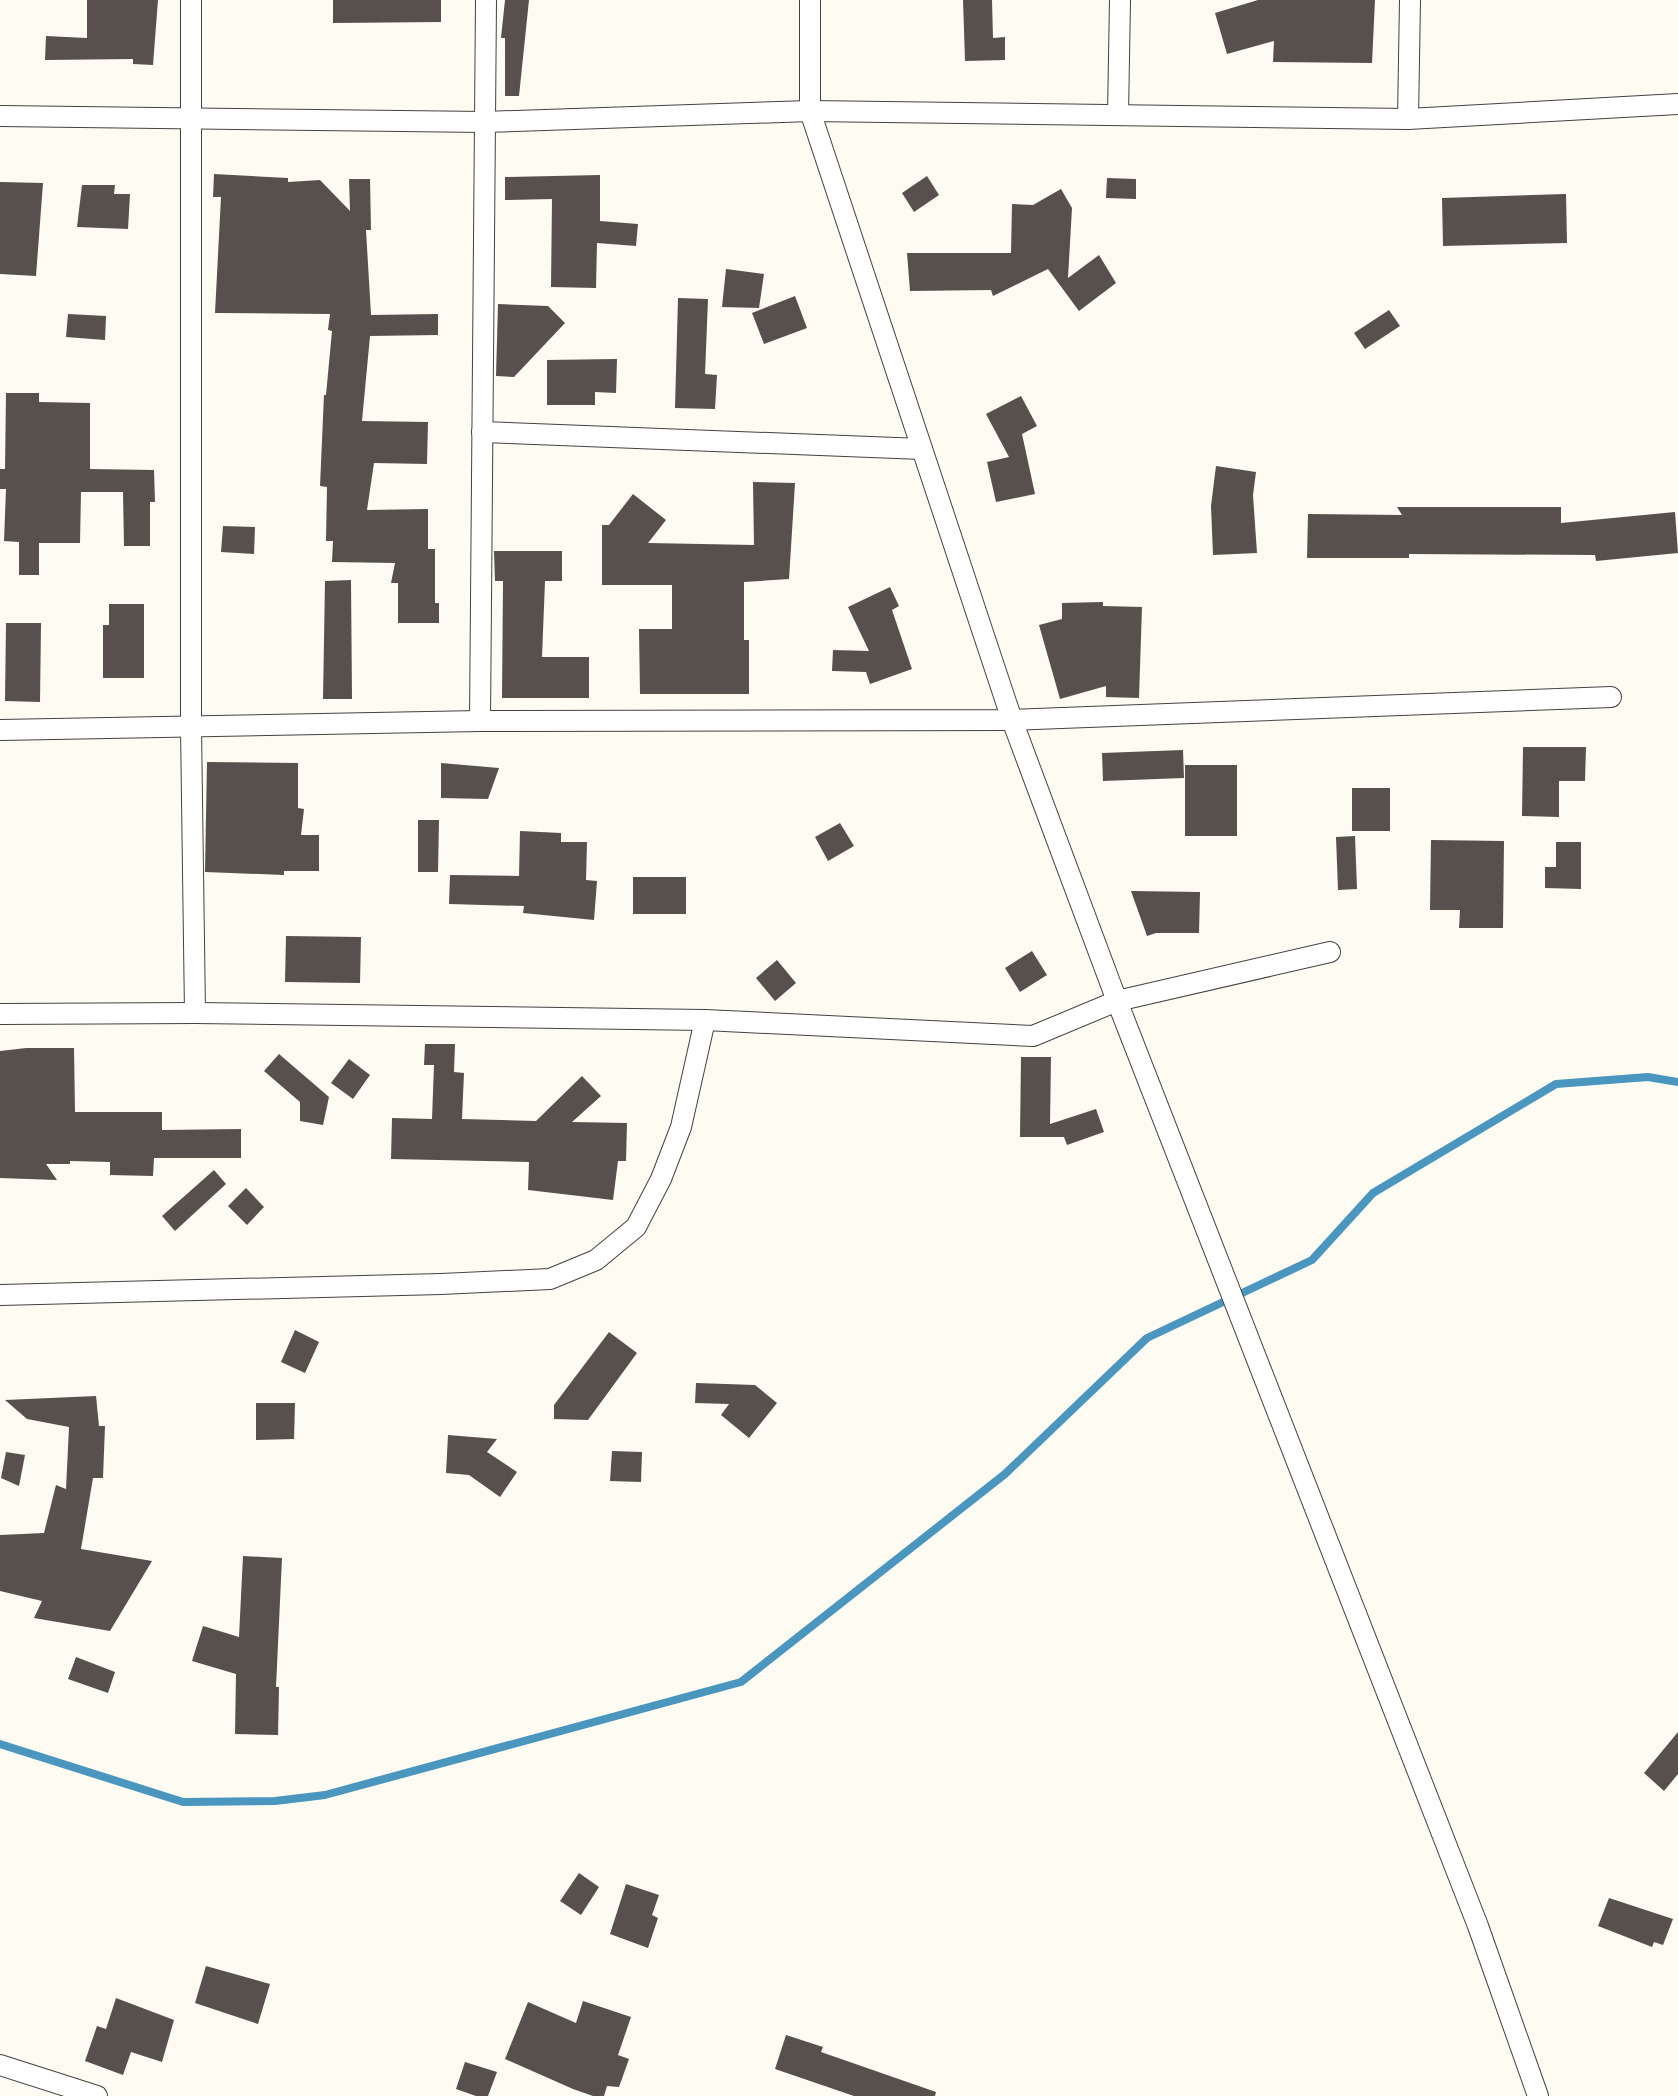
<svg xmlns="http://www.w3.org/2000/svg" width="1678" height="2096" font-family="'Roboto Serif',serif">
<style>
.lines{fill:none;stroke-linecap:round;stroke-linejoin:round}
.stream{stroke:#4b96bf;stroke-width:8}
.building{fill:#57504d}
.minor-casing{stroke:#424242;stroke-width:22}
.minor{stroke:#fff;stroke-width:20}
</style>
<rect width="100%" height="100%" fill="#fefbf3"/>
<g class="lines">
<path class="stream" d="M 0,1744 L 183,1802 L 275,1801 L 325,1795 L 741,1682 L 1005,1474 L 1147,1338 L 1312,1260 L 1373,1193 L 1556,1084 L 1648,1077 L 1678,1082"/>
</g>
<g class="building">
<path d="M 87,0 L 158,0 L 153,65 L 133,64 L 133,59 L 45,60 L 46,36 L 87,38 Z"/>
<path d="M 333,0 L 441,0 L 441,22 L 333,23 Z"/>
<path d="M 505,0 L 529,0 L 519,96 L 505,96 L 505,38 L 501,38 Z"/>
<path d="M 963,0 L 992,0 L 993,38 L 1005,37 L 1005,60 L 965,61 Z"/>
<path d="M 1258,0 L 1375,0 L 1372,63 L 1273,62 L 1274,41 L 1227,54 L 1215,13 Z"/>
<path d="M 214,174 L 288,178 L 288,182 L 320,180 L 350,211 L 349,179 L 370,179 L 371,230 L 366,230 L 371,315 L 438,314 L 438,335 L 370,336 L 362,421 L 428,422 L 427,464 L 374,463 L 367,510 L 428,509 L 428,549 L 435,549 L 435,603 L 439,603 L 439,623 L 398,623 L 398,583 L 391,583 L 395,563 L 332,562 L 333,541 L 326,541 L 327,487 L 320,486 L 324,395 L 326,395 L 332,331 L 328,330 L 330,314 L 215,313 L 221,197 L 213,197 Z"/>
<path d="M 600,175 L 600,221 L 638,224 L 636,246 L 597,243 L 596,288 L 551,287 L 552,199 L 505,200 L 505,177 Z"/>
<path d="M 927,176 L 939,195 L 914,212 L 902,193 Z"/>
<path d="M 1107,178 L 1136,179 L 1136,199 L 1106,198 Z"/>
<path d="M 0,182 L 43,183 L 36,276 L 0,274 Z"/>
<path d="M 82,185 L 115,185 L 114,194 L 130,194 L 128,229 L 77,227 Z"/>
<path d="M 1061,189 L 1072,208 L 1068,278 L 1099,255 L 1116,283 L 1079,311 L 1048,269 L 993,296 L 991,290 L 910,291 L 907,253 L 1011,253 L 1012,204 L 1033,205 Z"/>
<path d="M 1566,194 L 1567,243 L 1443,246 L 1442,198 Z"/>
<path d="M 726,269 L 764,274 L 759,308 L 722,307 Z"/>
<path d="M 795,296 L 807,328 L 764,344 L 752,313 Z"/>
<path d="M 678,298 L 708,299 L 705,374 L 717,375 L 715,409 L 675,408 Z"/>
<path d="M 498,304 L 548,306 L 565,323 L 514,377 L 496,376 Z"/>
<path d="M 1389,310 L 1400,326 L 1365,349 L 1354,333 Z"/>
<path d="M 68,314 L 106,316 L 105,340 L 66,337 Z"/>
<path d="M 617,359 L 616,393 L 595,392 L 595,405 L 547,405 L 547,360 Z"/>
<path d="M 6,393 L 39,393 L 39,402 L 90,403 L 90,469 L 154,470 L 155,502 L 150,502 L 150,546 L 124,546 L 123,492 L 81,492 L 80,543 L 39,543 L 39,575 L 19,575 L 19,542 L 4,541 L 6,489 L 0,489 L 0,469 L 5,469 Z"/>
<path d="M 1021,396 L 1037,426 L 1022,434 L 1035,494 L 996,502 L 987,462 L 1009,457 L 986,414 Z"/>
<path d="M 1216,466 L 1256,472 L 1253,495 L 1257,553 L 1213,555 L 1211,506 Z"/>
<path d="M 753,482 L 795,483 L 789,579 L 744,582 L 744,640 L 749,640 L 749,694 L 640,694 L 639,629 L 672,629 L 672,585 L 602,585 L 602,525 L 609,525 L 633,494 L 666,520 L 648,543 L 754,545 Z"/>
<path d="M 1397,507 L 1561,507 L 1561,523 L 1675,512 L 1678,553 L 1596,561 L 1595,555 L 1409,554 L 1409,558 L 1307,558 L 1308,514 L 1402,515 Z"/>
<path d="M 223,526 L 255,527 L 254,554 L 221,552 Z"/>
<path d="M 494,551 L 562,551 L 562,581 L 545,581 L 542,657 L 589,657 L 589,698 L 502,698 L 503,581 L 495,581 Z"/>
<path d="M 351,580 L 352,699 L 323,699 L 325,581 Z"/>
<path d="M 890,587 L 899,606 L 892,610 L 912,669 L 870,684 L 866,672 L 832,671 L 833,650 L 869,651 L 848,607 Z"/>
<path d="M 1103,602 L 1103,606 L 1142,607 L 1139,698 L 1106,697 L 1106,686 L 1060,699 L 1039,625 L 1062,619 L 1062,603 Z"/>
<path d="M 109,604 L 144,604 L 144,678 L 103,678 L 103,625 L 109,625 Z"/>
<path d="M 6,623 L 41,623 L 40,702 L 5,701 Z"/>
<path d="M 1523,747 L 1586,747 L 1585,781 L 1559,781 L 1559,817 L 1522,816 Z"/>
<path d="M 1183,750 L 1184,778 L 1103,781 L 1102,753 Z"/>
<path d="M 207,762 L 298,763 L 298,808 L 304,809 L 301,835 L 319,835 L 319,871 L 284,871 L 284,875 L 205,872 Z"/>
<path d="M 441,763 L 499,768 L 488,799 L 441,798 Z"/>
<rect x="1185" y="765" width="52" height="71"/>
<rect x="1352" y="788" width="38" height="43"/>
<path d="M 418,820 L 439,820 L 438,872 L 418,872 Z"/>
<path d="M 840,823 L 854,846 L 828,861 L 815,837 Z"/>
<path d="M 520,831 L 561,833 L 561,842 L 587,842 L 586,880 L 597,881 L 594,920 L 523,913 L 524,906 L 449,904 L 450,875 L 519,876 Z"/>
<path d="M 1355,836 L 1357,889 L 1338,890 L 1336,837 Z"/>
<path d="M 1431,840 L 1504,841 L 1503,928 L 1459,928 L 1460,910 L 1430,910 Z"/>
<path d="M 1556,842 L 1581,842 L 1581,889 L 1545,888 L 1545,867 L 1556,867 Z"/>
<rect x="633" y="877" width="53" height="37"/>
<path d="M 1131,891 L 1200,892 L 1199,933 L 1156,933 L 1147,936 Z"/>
<path d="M 286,936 L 361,937 L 360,983 L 285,982 Z"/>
<path d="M 1032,951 L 1047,975 L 1020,992 L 1005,968 Z"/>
<path d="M 777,960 L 796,983 L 775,1001 L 756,978 Z"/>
<path d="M 425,1044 L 455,1044 L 454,1072 L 464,1073 L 462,1119 L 536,1121 L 582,1076 L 601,1096 L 572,1122 L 627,1123 L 626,1161 L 618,1161 L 613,1200 L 528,1190 L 529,1162 L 391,1159 L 392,1118 L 432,1119 L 434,1065 L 424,1065 Z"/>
<path d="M 26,1048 L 74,1048 L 75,1112 L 162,1112 L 162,1130 L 241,1129 L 241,1158 L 154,1158 L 153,1176 L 110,1175 L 110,1162 L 70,1161 L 70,1164 L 46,1164 L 57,1180 L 0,1178 L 0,1051 Z"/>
<path d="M 279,1054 L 329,1097 L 323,1125 L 300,1121 L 300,1102 L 264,1071 Z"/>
<path d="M 1021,1057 L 1051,1057 L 1050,1124 L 1096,1109 L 1104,1132 L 1067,1145 L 1064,1137 L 1020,1137 Z"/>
<path d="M 349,1059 L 370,1075 L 353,1099 L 331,1083 Z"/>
<path d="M 214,1170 L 226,1184 L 175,1231 L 162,1216 Z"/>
<path d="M 246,1188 L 264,1207 L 247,1225 L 228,1206 Z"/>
<path d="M 295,1330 L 319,1342 L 305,1373 L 281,1362 Z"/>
<path d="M 609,1332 L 637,1353 L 588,1420 L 554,1419 L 554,1405 Z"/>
<path d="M 696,1383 L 755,1385 L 777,1403 L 749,1438 L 721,1415 L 729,1404 L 695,1403 Z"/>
<path d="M 96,1396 L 99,1426 L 105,1426 L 103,1478 L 93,1478 L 81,1549 L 152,1561 L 110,1631 L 34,1618 L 42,1601 L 0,1591 L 0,1535 L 44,1533 L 56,1485 L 66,1489 L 69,1427 L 27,1419 L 5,1400 Z"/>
<path d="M 256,1403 L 295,1403 L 294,1439 L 256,1440 Z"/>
<path d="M 448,1435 L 497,1439 L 487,1452 L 517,1472 L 500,1497 L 469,1475 L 446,1473 Z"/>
<path d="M 612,1451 L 642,1452 L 641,1482 L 610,1481 Z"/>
<path d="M 6,1452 L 25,1455 L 19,1486 L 1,1478 Z"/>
<path d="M 243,1556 L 282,1558 L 276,1687 L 279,1687 L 278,1735 L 235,1734 L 236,1674 L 192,1661 L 203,1626 L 239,1637 Z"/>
<path d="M 76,1657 L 115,1672 L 108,1693 L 68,1679 Z"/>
<path d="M 1678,1732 L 1678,1774 L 1664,1791 L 1644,1773 Z"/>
<path d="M 579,1873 L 599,1887 L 581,1915 L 560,1901 Z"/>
<path d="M 626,1884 L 659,1895 L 652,1915 L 658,1918 L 648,1948 L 610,1934 Z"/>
<path d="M 1609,1898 L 1673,1919 L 1663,1945 L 1654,1942 L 1652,1947 L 1598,1926 Z"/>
<path d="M 206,1966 L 270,1984 L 258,2024 L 195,2003 Z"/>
<path d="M 116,1998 L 174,2020 L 162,2062 L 131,2052 L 123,2075 L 85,2061 L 97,2026 L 106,2029 Z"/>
<path d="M 583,2001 L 631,2017 L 618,2055 L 629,2059 L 619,2087 L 607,2086 L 604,2096 L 593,2096 L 573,2089 L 505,2059 L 528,2002 L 576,2023 Z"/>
<path d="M 786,2035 L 823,2047 L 821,2052 L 936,2092 L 935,2096 L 854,2096 L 775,2069 Z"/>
<path d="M 465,2062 L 497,2072 L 488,2096 L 476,2096 L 456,2089 Z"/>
</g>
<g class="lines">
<defs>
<g id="minor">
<path d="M 191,0 L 191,728 L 195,1013"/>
<path d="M 810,0 L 810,111 L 1012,720 L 1117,1001 L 1478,1926 L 1538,2096"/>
<path d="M 1118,115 L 1120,0"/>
<path d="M 0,116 L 484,122 L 810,111 L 1408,119 L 1678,104"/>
<path d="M 1408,119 L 1410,0"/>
<path d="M 482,432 L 922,449"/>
<path d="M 480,721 L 486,0"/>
<path d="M 0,730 L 480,721 L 1012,720 L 1611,697"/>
<path d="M 0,1014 L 195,1013 L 705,1020 L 1033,1036 L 1117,1001 L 1330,952"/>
<path d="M 0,1295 L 441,1284 L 550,1279 L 596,1260 L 636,1227 L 661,1179 L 681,1127 L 705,1020"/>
<path d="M 0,2065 L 97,2096"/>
</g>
</defs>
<use href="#minor" class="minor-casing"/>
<use href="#minor" class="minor"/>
</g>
</svg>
